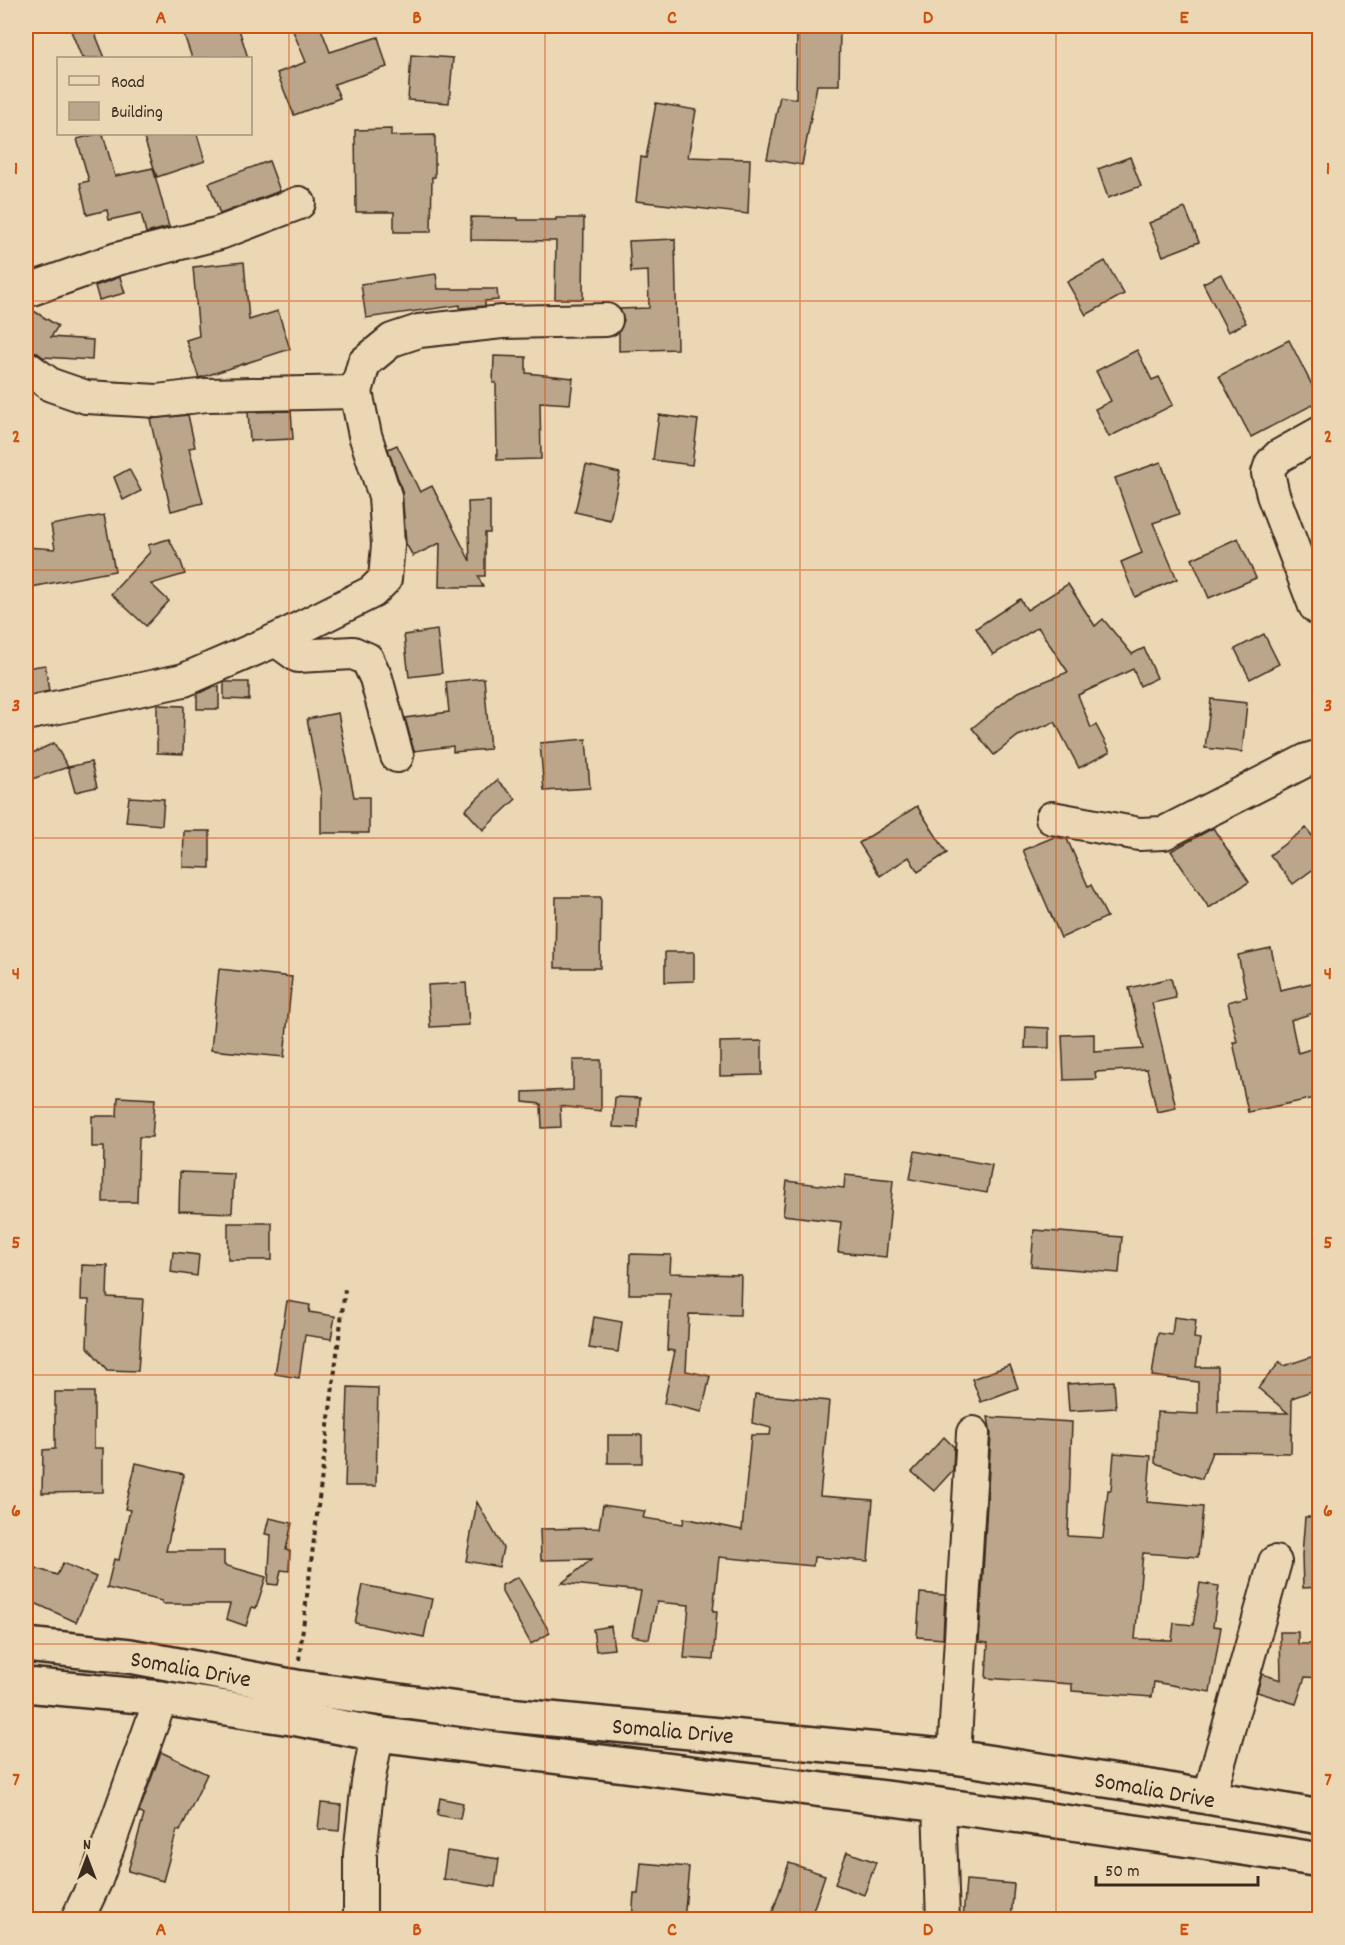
<svg xmlns="http://www.w3.org/2000/svg" width="1345" height="1945" font-family="Dekko,sans-serif">
<style>
.building{fill:#bba68b;stroke:#3b2a1e;stroke-width:1.5}
.lines{fill:none;stroke-linecap:round;stroke-linejoin:round}
.minor-casing{stroke:#3b2a1e;stroke-width:36}
.major-casing{stroke:#3b2a1e;stroke-width:38}
.path{stroke:#3b2a1e;stroke-width:4;stroke-dasharray:4.5 4.5;stroke-linecap:butt}
.minor{stroke:#ecd7b5;stroke-width:32}
.major{stroke:#ecd7b5;stroke-width:33}
.grid{fill:none;stroke:#ce520f;stroke-width:1.5;stroke-opacity:0.55}
.labels{text-anchor:middle;stroke-width:5;stroke-linejoin:round;paint-order:stroke}
.street-label{font-size:24px;fill:#3b2a1e;stroke:#ecd7b5}
.neatline{fill:none;stroke:#ce520f;stroke-width:2}
.grid-label{font-size:20px;text-anchor:middle;font-weight:bold;fill:#ce520f}
</style>
<rect width="100%" height="100%" fill="#ecd7b5"/>
<filter id="ink" filterUnits="userSpaceOnUse"><feTurbulence type="fractalNoise" baseFrequency=".0167" numOctaves="2"/><feDisplacementMap in="SourceGraphic" scale="12" xChannelSelector="R" yChannelSelector="G"/><feConvolveMatrix kernelMatrix="1 2 1 2 8 2 1 2 1" color-interpolation-filters="sRGB"/></filter>
<g filter="url(#ink)">
<g class="building">
<path d="M 69,26 L 92,26 L 105,58 L 82,58 Z"/>
<path d="M 181,26 L 238,26 L 248,58 L 192,58 Z"/>
<path d="M 306,26 L 320,26 L 330,52 L 378,37 L 387,67 L 334,84 L 340,98 L 294,115 L 277,73 L 306,62 L 293,31 Z"/>
<path d="M 797,26 L 840,26 L 839,85 L 817,85 L 802,165 L 767,159 L 780,96 L 796,99 Z"/>
<path d="M 411,55 L 453,58 L 449,103 L 408,100 Z"/>
<path d="M 656,103 L 696,110 L 688,157 L 750,159 L 748,214 L 636,201 L 641,157 L 646,158 Z"/>
<path d="M 391,129 L 391,136 L 435,135 L 435,177 L 432,177 L 431,232 L 394,232 L 394,212 L 356,212 L 355,130 Z"/>
<path d="M 97,134 L 103,134 L 115,176 L 153,168 L 169,227 L 146,233 L 141,213 L 109,220 L 107,210 L 87,215 L 80,183 L 89,181 L 77,139 Z"/>
<path d="M 157,134 L 197,134 L 205,161 L 157,177 L 144,138 Z"/>
<path d="M 1130,157 L 1141,186 L 1108,198 L 1098,169 Z"/>
<path d="M 269,161 L 280,191 L 220,214 L 209,183 Z"/>
<path d="M 1185,208 L 1199,242 L 1163,256 L 1149,223 Z"/>
<path d="M 471,217 L 518,218 L 518,220 L 556,220 L 556,218 L 584,218 L 583,299 L 555,299 L 556,241 L 471,240 Z"/>
<path d="M 675,239 L 677,349 L 619,351 L 619,332 L 624,320 L 619,309 L 649,308 L 648,271 L 631,272 L 629,241 Z"/>
<path d="M 1105,261 L 1124,294 L 1086,315 L 1067,282 Z"/>
<path d="M 244,262 L 249,320 L 278,311 L 290,349 L 199,378 L 186,340 L 199,336 L 193,267 Z"/>
<path d="M 436,274 L 438,289 L 497,289 L 498,300 L 485,301 L 485,306 L 460,308 L 460,305 L 366,318 L 361,284 Z"/>
<path d="M 1221,274 L 1246,323 L 1228,332 L 1203,283 Z"/>
<path d="M 120,277 L 125,293 L 99,300 L 95,286 Z"/>
<path d="M 29,308 L 58,326 L 51,337 L 93,340 L 92,360 L 43,357 L 36,352 L 26,349 L 26,309 Z"/>
<path d="M 1289,340 L 1320,401 L 1251,437 L 1219,376 Z"/>
<path d="M 1137,350 L 1152,380 L 1159,377 L 1173,405 L 1109,437 L 1095,409 L 1111,401 L 1096,371 Z"/>
<path d="M 494,356 L 526,357 L 526,373 L 573,378 L 570,404 L 540,402 L 541,459 L 497,460 L 496,383 L 493,383 Z"/>
<path d="M 291,411 L 293,439 L 250,441 L 248,412 Z"/>
<path d="M 188,415 L 195,447 L 189,448 L 203,503 L 171,511 L 150,419 Z"/>
<path d="M 659,415 L 698,420 L 692,465 L 653,460 Z"/>
<path d="M 397,445 L 420,492 L 432,486 L 470,561 L 468,502 L 490,501 L 490,533 L 485,533 L 485,576 L 478,576 L 483,587 L 439,587 L 440,543 L 413,556 L 406,544 L 402,491 L 388,449 Z"/>
<path d="M 1161,462 L 1179,514 L 1153,523 L 1177,579 L 1135,597 L 1121,562 L 1142,553 L 1115,478 Z"/>
<path d="M 586,465 L 620,473 L 610,520 L 575,512 Z"/>
<path d="M 129,469 L 141,491 L 123,500 L 114,477 Z"/>
<path d="M 104,515 L 115,571 L 26,588 L 26,547 L 55,549 L 51,525 Z"/>
<path d="M 1238,538 L 1256,578 L 1209,598 L 1192,559 Z"/>
<path d="M 169,539 L 181,562 L 185,574 L 151,584 L 169,601 L 146,626 L 111,594 L 150,552 L 148,545 Z"/>
<path d="M 1068,584 L 1095,626 L 1103,619 L 1132,654 L 1144,648 L 1157,678 L 1140,686 L 1133,669 L 1078,695 L 1091,728 L 1096,725 L 1110,752 L 1079,768 L 1055,722 L 1018,736 L 994,755 L 972,728 L 1016,693 L 1068,672 L 1038,627 L 993,655 L 976,628 L 1020,599 L 1027,610 Z"/>
<path d="M 437,630 L 442,673 L 409,677 L 404,635 Z"/>
<path d="M 1264,634 L 1279,664 L 1250,679 L 1235,649 Z"/>
<path d="M 45,665 L 49,691 L 26,696 L 26,668 Z"/>
<path d="M 484,678 L 490,749 L 453,752 L 453,746 L 414,751 L 405,718 L 449,712 L 446,682 Z"/>
<path d="M 224,682 L 249,682 L 249,700 L 224,699 Z"/>
<path d="M 213,687 L 219,687 L 219,709 L 197,709 L 197,694 Z"/>
<path d="M 1211,699 L 1247,703 L 1242,752 L 1205,748 Z"/>
<path d="M 157,705 L 184,706 L 183,754 L 157,753 Z"/>
<path d="M 338,713 L 354,797 L 369,797 L 369,833 L 321,833 L 321,793 L 307,719 Z"/>
<path d="M 586,739 L 590,788 L 544,791 L 540,743 Z"/>
<path d="M 54,743 L 68,767 L 26,781 L 26,756 Z"/>
<path d="M 91,762 L 97,787 L 75,792 L 68,767 Z"/>
<path d="M 497,780 L 516,799 L 483,830 L 465,810 Z"/>
<path d="M 129,797 L 164,799 L 162,825 L 126,822 Z"/>
<path d="M 917,806 L 947,853 L 918,872 L 909,857 L 880,876 L 859,843 Z"/>
<path d="M 1213,828 L 1249,882 L 1209,908 L 1171,851 Z"/>
<path d="M 1306,828 L 1320,846 L 1320,864 L 1293,884 L 1270,855 Z"/>
<path d="M 184,831 L 210,831 L 210,868 L 183,867 Z"/>
<path d="M 1054,837 L 1067,839 L 1088,886 L 1091,885 L 1107,917 L 1061,938 L 1023,850 Z"/>
<path d="M 556,897 L 601,897 L 600,968 L 555,968 Z"/>
<path d="M 1271,948 L 1280,990 L 1320,981 L 1320,1011 L 1291,1020 L 1298,1053 L 1320,1046 L 1320,1097 L 1248,1112 L 1233,1042 L 1237,1042 L 1228,1002 L 1247,997 L 1238,955 Z"/>
<path d="M 665,952 L 694,952 L 694,981 L 665,982 Z"/>
<path d="M 219,969 L 292,977 L 284,1057 L 211,1050 Z"/>
<path d="M 1171,978 L 1176,998 L 1152,1003 L 1176,1108 L 1157,1112 L 1147,1069 L 1095,1072 L 1096,1079 L 1064,1080 L 1062,1035 L 1094,1034 L 1094,1052 L 1143,1049 L 1129,988 Z"/>
<path d="M 466,983 L 469,1025 L 430,1027 L 428,985 Z"/>
<path d="M 1026,1027 L 1049,1028 L 1049,1048 L 1025,1048 Z"/>
<path d="M 762,1041 L 762,1075 L 720,1076 L 720,1042 Z"/>
<path d="M 573,1060 L 601,1060 L 601,1111 L 560,1106 L 561,1127 L 542,1128 L 541,1104 L 523,1102 L 523,1092 L 573,1090 Z"/>
<path d="M 118,1097 L 155,1099 L 152,1137 L 139,1137 L 137,1202 L 103,1202 L 104,1147 L 92,1147 L 92,1116 L 117,1116 Z"/>
<path d="M 615,1097 L 640,1098 L 638,1128 L 613,1127 Z"/>
<path d="M 915,1151 L 992,1165 L 987,1193 L 910,1179 Z"/>
<path d="M 180,1172 L 234,1174 L 232,1213 L 179,1211 Z"/>
<path d="M 845,1175 L 893,1180 L 886,1257 L 838,1252 L 841,1222 L 783,1215 L 787,1181 L 844,1188 Z"/>
<rect x="228" y="1223" width="44" height="37"/>
<path d="M 1034,1230 L 1122,1237 L 1119,1273 L 1031,1266 Z"/>
<path d="M 173,1252 L 199,1255 L 197,1276 L 171,1272 Z"/>
<path d="M 630,1254 L 671,1255 L 670,1273 L 741,1275 L 740,1315 L 689,1314 L 686,1371 L 710,1376 L 702,1412 L 664,1403 L 675,1351 L 667,1350 L 670,1294 L 629,1294 Z"/>
<path d="M 82,1265 L 108,1266 L 107,1297 L 143,1299 L 138,1371 L 107,1370 L 87,1346 L 89,1300 L 81,1300 Z"/>
<path d="M 287,1301 L 310,1305 L 309,1312 L 335,1316 L 331,1339 L 305,1335 L 299,1378 L 275,1374 Z"/>
<path d="M 594,1317 L 622,1322 L 618,1352 L 589,1348 Z"/>
<path d="M 1174,1317 L 1196,1320 L 1194,1338 L 1200,1339 L 1196,1367 L 1218,1367 L 1218,1412 L 1288,1413 L 1258,1388 L 1280,1362 L 1284,1366 L 1320,1354 L 1320,1388 L 1292,1398 L 1291,1453 L 1212,1452 L 1202,1479 L 1155,1463 L 1157,1412 L 1198,1414 L 1198,1382 L 1152,1376 L 1158,1333 L 1172,1335 Z"/>
<path d="M 1010,1365 L 1018,1388 L 981,1402 L 972,1379 Z"/>
<path d="M 1114,1381 L 1116,1408 L 1069,1411 L 1067,1384 Z"/>
<path d="M 348,1387 L 378,1388 L 376,1486 L 345,1486 Z"/>
<path d="M 55,1392 L 94,1392 L 94,1448 L 103,1448 L 103,1492 L 42,1493 L 43,1450 L 55,1449 Z"/>
<path d="M 755,1394 L 829,1401 L 820,1496 L 873,1500 L 868,1561 L 814,1557 L 813,1566 L 719,1557 L 713,1611 L 717,1611 L 713,1660 L 684,1658 L 689,1605 L 657,1602 L 649,1639 L 632,1636 L 641,1591 L 562,1583 L 592,1559 L 541,1560 L 540,1529 L 599,1528 L 603,1505 L 645,1511 L 643,1518 L 683,1524 L 684,1518 L 742,1530 L 751,1435 L 770,1435 L 771,1428 L 752,1423 Z"/>
<path d="M 988,1417 L 1072,1422 L 1068,1536 L 1103,1538 L 1108,1490 L 1111,1490 L 1114,1453 L 1151,1456 L 1147,1502 L 1203,1507 L 1198,1557 L 1143,1553 L 1135,1639 L 1172,1640 L 1174,1623 L 1193,1625 L 1200,1583 L 1219,1586 L 1213,1626 L 1221,1627 L 1210,1692 L 1154,1682 L 1152,1697 L 1072,1691 L 1072,1684 L 986,1678 L 988,1643 L 979,1642 L 991,1434 Z"/>
<rect x="608" y="1435" width="34" height="28"/>
<path d="M 944,1437 L 954,1447 L 953,1470 L 934,1491 L 912,1472 Z"/>
<path d="M 136,1463 L 184,1474 L 166,1551 L 224,1551 L 224,1565 L 266,1577 L 256,1608 L 252,1607 L 246,1626 L 226,1619 L 230,1604 L 162,1604 L 162,1601 L 107,1588 L 114,1559 L 119,1560 L 130,1510 L 125,1509 Z"/>
<path d="M 477,1502 L 503,1548 L 499,1567 L 466,1561 Z"/>
<path d="M 1305,1517 L 1318,1517 L 1320,1587 L 1303,1588 L 1302,1555 Z"/>
<path d="M 269,1518 L 292,1523 L 286,1550 L 290,1551 L 289,1571 L 281,1570 L 278,1585 L 268,1584 L 271,1535 L 265,1534 Z"/>
<path d="M 63,1563 L 96,1577 L 76,1622 L 26,1599 L 26,1565 L 57,1575 Z"/>
<path d="M 518,1577 L 550,1633 L 531,1644 L 502,1592 L 502,1585 Z"/>
<path d="M 363,1585 L 432,1599 L 424,1637 L 355,1623 Z"/>
<path d="M 920,1593 L 945,1595 L 943,1639 L 917,1637 Z"/>
<path d="M 611,1626 L 614,1649 L 596,1651 L 593,1629 Z"/>
<path d="M 1280,1632 L 1298,1632 L 1298,1644 L 1320,1644 L 1320,1678 L 1305,1677 L 1296,1704 L 1257,1692 L 1262,1674 L 1281,1680 Z"/>
<path d="M 161,1752 L 207,1774 L 180,1831 L 177,1830 L 163,1881 L 128,1871 L 144,1815 L 139,1812 Z"/>
<path d="M 440,1798 L 463,1803 L 460,1819 L 437,1815 Z"/>
<path d="M 321,1803 L 341,1805 L 339,1831 L 318,1829 Z"/>
<path d="M 447,1851 L 499,1859 L 495,1887 L 443,1879 Z"/>
<path d="M 847,1852 L 876,1862 L 864,1895 L 835,1884 Z"/>
<path d="M 641,1863 L 689,1867 L 684,1920 L 632,1920 L 634,1893 L 638,1894 Z"/>
<path d="M 789,1863 L 825,1875 L 811,1917 L 799,1913 L 799,1920 L 770,1920 Z"/>
<path d="M 966,1880 L 1014,1884 L 1011,1920 L 963,1920 Z"/>
</g>
<g class="lines">
<defs>
<g id="minor">
<path d="M 26,291 L 117,259 L 220,233 L 299,203"/>
<path d="M 26,367 L 51,385 L 86,397 L 157,401 L 207,395 L 356,392"/>
<path d="M 1320,433 L 1279,456 L 1271,464 L 1268,473 L 1273,495 L 1315,606 L 1320,610"/>
<path d="M 276,640 L 298,656 L 353,653 L 367,659 L 376,678 L 397,756"/>
<path d="M 26,714 L 184,680 L 276,640 L 372,592 L 385,579 L 388,545 L 385,496 L 365,435 L 356,392 L 364,363 L 392,340 L 419,331 L 502,322 L 606,320"/>
<path d="M 1052,818 L 1139,834 L 1164,833 L 1307,760 L 1320,756"/>
<path d="M 954,1757 L 973,1433"/>
<path d="M 1209,1798 L 1275,1562"/>
<path d="M 939,1805 L 943,1920"/>
<path d="M 77,1920 L 96,1880 L 161,1698"/>
<path d="M 360,1920 L 360,1854 L 368,1783 L 377,1734"/>
</g>
<g id="major">
<path d="M 26,1645 L 130,1656 L 296,1687 L 488,1713 L 954,1757 L 1151,1787 L 1320,1817"/>
<path d="M 26,1685 L 161,1698 L 298,1719 L 377,1734 C 692,1774 1007,1810 1320,1860"/>
</g>
</defs>
<use href="#minor" class="minor-casing"/>
<use href="#major" class="major-casing"/>
<path class="path" d="M 299,1660 L 345,1289"/>
<use href="#minor" class="minor"/>
<use href="#major" class="major"/>
</g>
</g>
<path class="grid" d="M 289,26 L 289,1920M 545,26 L 545,1920M 800,26 L 800,1920M 1056,26 L 1056,1920M 26,301 L 1320,301M 26,570 L 1320,570M 26,838 L 1320,838M 26,1107 L 1320,1107M 26,1375 L 1320,1375M 26,1644 L 1320,1644"/>
<g class="labels">
<g class="street-label">
<text transform="translate(191 1668) rotate(10)" y="8">Somalia Drive</text>
<text transform="translate(673 1730) rotate(5)" y="8">Somalia Drive</text>
<text transform="translate(1155 1789) rotate(10)" y="8">Somalia Drive</text>
</g>
</g>
<rect width="1345" height="1945" fill="none" stroke="#ecd7b5" stroke-width="66"/>
<rect x="57" y="57" width="195" height="78" fill="#ecd7b5" stroke="#a59279" stroke-width="1.5"/>
<rect x="69" y="76" width="30" height="9" fill="#ecd7b5" stroke="#a59279" stroke-width="1.5"/>
<text x="111" y="87" font-size="18" fill="#3b2a1e">Road</text>
<rect x="69" y="102" width="30" height="18" fill="#bba68b" stroke="#a59279" stroke-width="1.5"/>
<text x="111" y="117" font-size="18" fill="#3b2a1e">Building</text>
<g transform="translate(87 1858)" stroke="#ecd7b5" stroke-width="4.5" paint-order="stroke">
<path d="M0-4.5L10 22L0 15L-10 22Z" fill="#3b2a1e"/>
<text y="-9" font-size="16" font-weight="bold" text-anchor="middle" fill="#3b2a1e">N</text>
</g>
<path d="M1096 1876v9h162v-9" fill="none" stroke="#3b2a1e" stroke-width="3"/>
<text x="1105" y="1876" font-size="18" fill="#3b2a1e" stroke="#ecd7b5" stroke-width="4.5" paint-order="stroke">50 m</text>
<rect x="33" y="33" width="1279" height="1879" class="neatline"/>
<g class="grid-label">
<text x="161" y="23">A</text>
<text x="417" y="23">B</text>
<text x="672" y="23">C</text>
<text x="928" y="23">D</text>
<text x="1184" y="23">E</text>
<text x="16" y="174">1</text>
<text x="1328" y="174">1</text>
<text x="16" y="442">2</text>
<text x="1328" y="442">2</text>
<text x="16" y="711">3</text>
<text x="1328" y="711">3</text>
<text x="16" y="979">4</text>
<text x="1328" y="979">4</text>
<text x="16" y="1248">5</text>
<text x="1328" y="1248">5</text>
<text x="16" y="1516">6</text>
<text x="1328" y="1516">6</text>
<text x="16" y="1785">7</text>
<text x="1328" y="1785">7</text>
<text x="161" y="1935">A</text>
<text x="417" y="1935">B</text>
<text x="672" y="1935">C</text>
<text x="928" y="1935">D</text>
<text x="1184" y="1935">E</text>
</g>
</svg>
